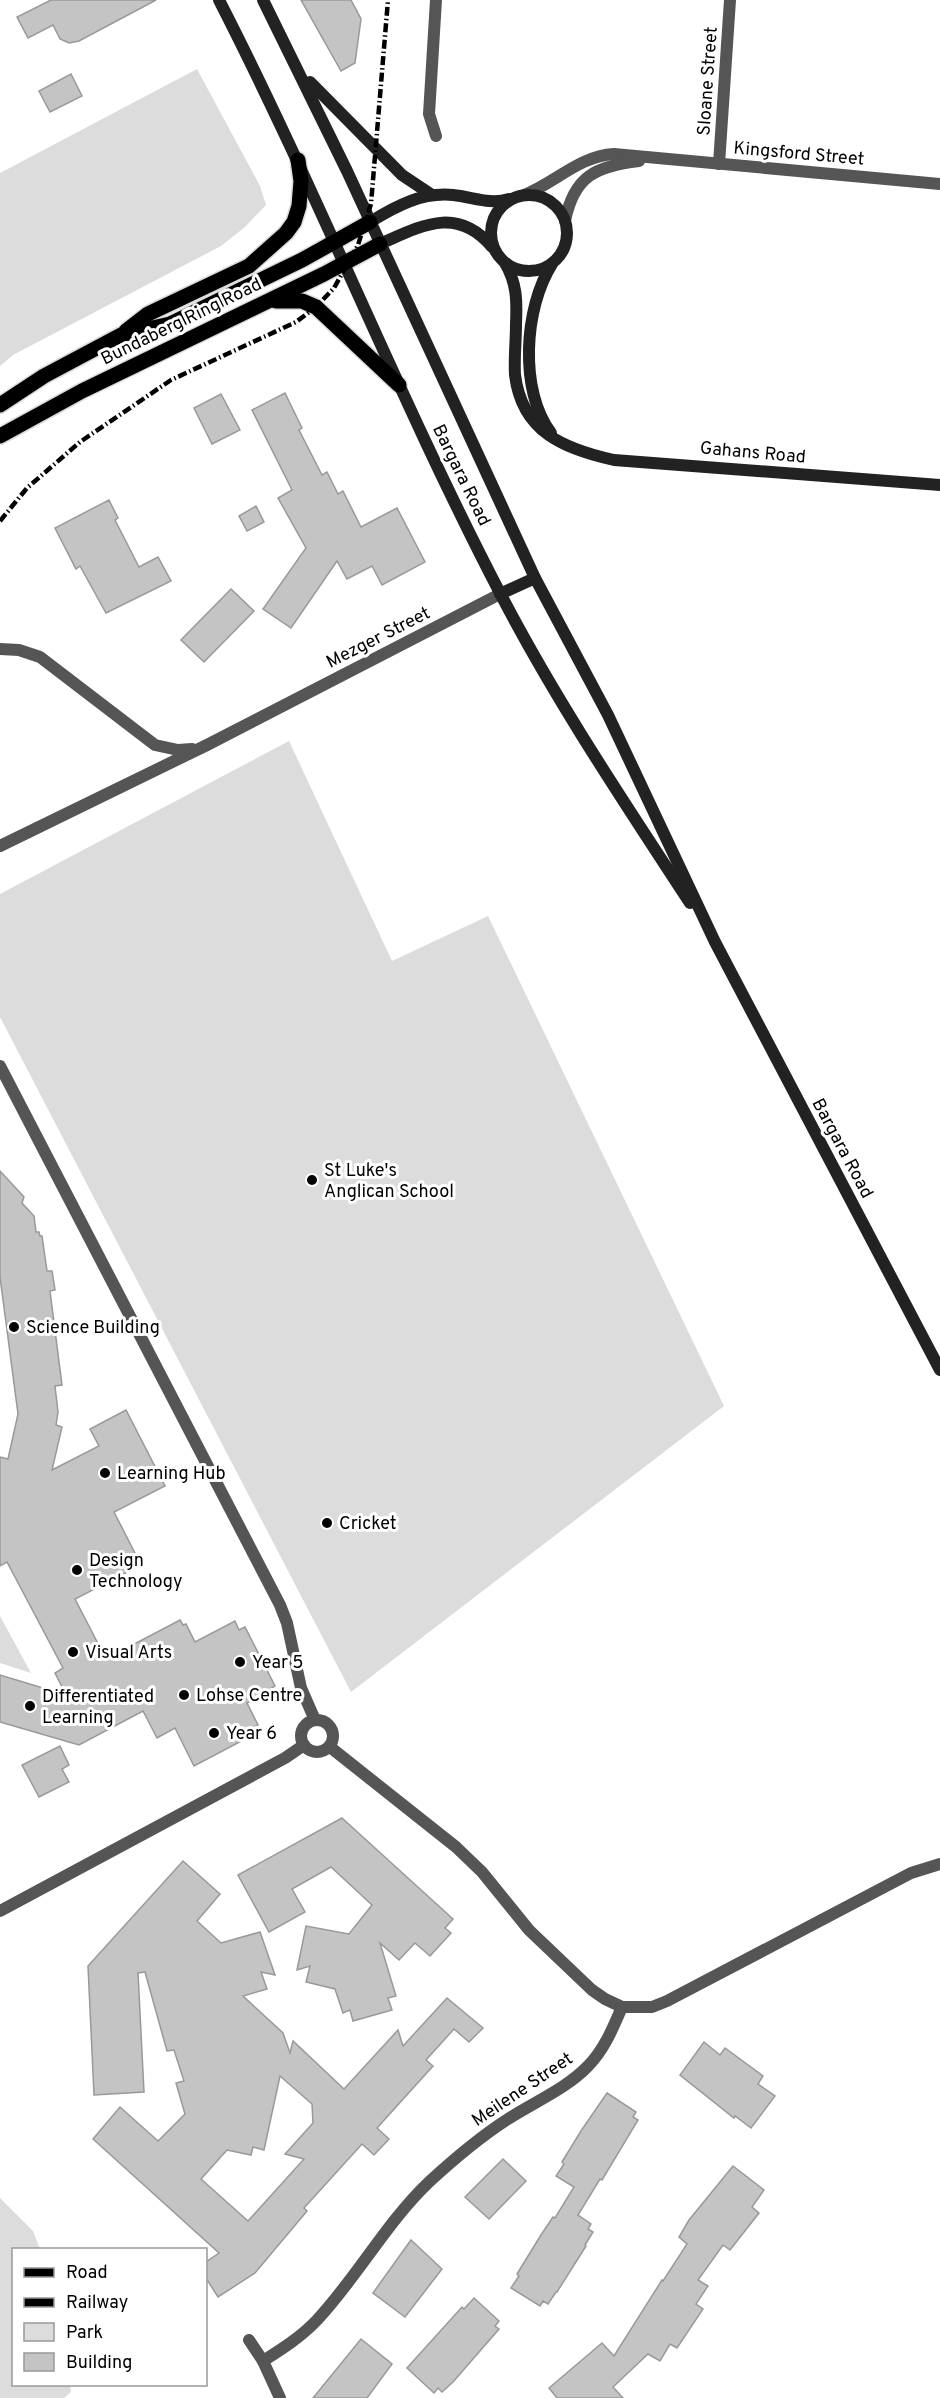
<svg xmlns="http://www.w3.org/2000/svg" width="940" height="2398" font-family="Overpass,sans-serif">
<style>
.green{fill:#dcdcdc}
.building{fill:#c4c4c4;stroke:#999;stroke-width:1.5;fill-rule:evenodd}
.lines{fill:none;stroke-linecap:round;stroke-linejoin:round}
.primary-casing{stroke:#dbdbdb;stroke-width:18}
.street{stroke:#555;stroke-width:12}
.secondary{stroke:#222;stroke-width:12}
.primary{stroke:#000;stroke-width:15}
.rail{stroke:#000;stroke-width:4.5;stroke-dasharray:9 3 1.5 3;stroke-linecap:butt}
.poi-dot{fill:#000;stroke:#fff;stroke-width:2}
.labels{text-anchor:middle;stroke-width:6;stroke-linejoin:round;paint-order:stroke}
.street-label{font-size:18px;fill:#000;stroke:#fff}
.poi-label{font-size:18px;fill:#000;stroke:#fff;text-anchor:start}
</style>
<rect width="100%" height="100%" fill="#fff"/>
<g class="green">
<path d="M 197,69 L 260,186 L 266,205 L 245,227 L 221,246 L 13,355 L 0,366 L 0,173 Z"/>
<path d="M 289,741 L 392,961 L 488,916 L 724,1406 L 351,1692 L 0,1017 L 0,894 Z"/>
<path d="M 0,1616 L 31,1673 L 0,1663 Z"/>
<path d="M 0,2198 L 33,2231 L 40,2249 L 14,2250 L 14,2384 L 70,2385 L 71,2392 L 64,2398 L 0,2398 Z"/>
</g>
<g class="building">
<path d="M 51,0 L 156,0 L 79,41 L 69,43 L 60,39 L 53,25 L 28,38 L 17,17 Z"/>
<path d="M 301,0 L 351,0 L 361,19 L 355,63 L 341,71 Z"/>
<path d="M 71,74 L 82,96 L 50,112 L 39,91 Z"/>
<path d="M 285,393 L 302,428 L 299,430 L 322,475 L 327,472 L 338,494 L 343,491 L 361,527 L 397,508 L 425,562 L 382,585 L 372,566 L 347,579 L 337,561 L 291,628 L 263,609 L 306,548 L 278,498 L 292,490 L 252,410 Z"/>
<path d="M 221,394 L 240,430 L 212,444 L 194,408 Z"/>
<path d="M 109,500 L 118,518 L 115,520 L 139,567 L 158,557 L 171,581 L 106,613 L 80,566 L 76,569 L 55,528 Z"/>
<path d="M 256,506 L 264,522 L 247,531 L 239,516 Z"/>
<path d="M 231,589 L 254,611 L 204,662 L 181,640 Z"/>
<path d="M 0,1171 L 24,1197 L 22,1203 L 34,1216 L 36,1232 L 39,1232 L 40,1236 L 42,1236 L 47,1271 L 52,1271 L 55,1290 L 50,1291 L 62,1385 L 55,1386 L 58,1412 L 56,1425 L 62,1427 L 52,1470 L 99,1446 L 90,1429 L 126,1410 L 165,1486 L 114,1512 L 141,1565 L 75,1599 L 106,1659 L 180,1620 L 183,1625 L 186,1624 L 195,1642 L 235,1621 L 239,1630 L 245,1627 L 275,1686 L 247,1703 L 258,1725 L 250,1729 L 253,1735 L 194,1766 L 175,1728 L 157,1738 L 143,1711 L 79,1745 L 0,1722 L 0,1675 L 66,1695 L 55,1673 L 63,1668 L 7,1562 L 0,1566 L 0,1457 L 8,1459 L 18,1414 L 0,1277 Z"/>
<path d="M 60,1746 L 69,1765 L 62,1769 L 69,1782 L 39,1797 L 22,1765 Z"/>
<path d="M 342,1818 L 453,1919 L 445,1928 L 451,1933 L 430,1956 L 415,1943 L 399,1960 L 380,1943 L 396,1996 L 388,1998 L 392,2010 L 353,2021 L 350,2010 L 343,2013 L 335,1989 L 306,1982 L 310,1966 L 297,1970 L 306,1926 L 349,1934 L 372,1905 L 331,1867 L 292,1889 L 305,1912 L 269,1932 L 238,1875 Z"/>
<path d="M 183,1861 L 220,1894 L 197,1921 L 221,1943 L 260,1932 L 275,1975 L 261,1972 L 267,1989 L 243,1996 L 283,2033 L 290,2053 L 293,2041 L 344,2089 L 398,2030 L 403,2046 L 447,1998 L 483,2028 L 469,2042 L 454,2029 L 426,2060 L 433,2066 L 377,2128 L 389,2139 L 374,2155 L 362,2144 L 304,2208 L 307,2211 L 255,2273 L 218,2297 L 206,2278 L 206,2262 L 219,2253 L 93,2139 L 120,2107 L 158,2141 L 185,2114 L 176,2083 L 184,2081 L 174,2050 L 167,2051 L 145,1972 L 138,1973 L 144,2092 L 94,2095 L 88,1966 ZM 280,2076 L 312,2104 L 313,2123 L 285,2154 L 304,2159 L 248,2221 L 201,2179 L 227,2150 L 251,2155 L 253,2147 L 264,2150 Z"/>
<path d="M 704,2042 L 720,2055 L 725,2048 L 763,2076 L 758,2084 L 775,2096 L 751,2128 L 735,2116 L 734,2118 L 680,2075 Z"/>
<path d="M 607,2093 L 636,2112 L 633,2117 L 638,2120 L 602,2180 L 600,2179 L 578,2215 L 591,2224 L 588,2229 L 593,2232 L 585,2245 L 586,2246 L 557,2292 L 556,2292 L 548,2304 L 543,2301 L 540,2306 L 511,2288 L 519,2276 L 517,2274 L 541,2235 L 553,2217 L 555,2218 L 574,2187 L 556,2176 L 564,2164 L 562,2162 L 581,2131 Z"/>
<path d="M 503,2159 L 526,2181 L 489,2219 L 465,2197 Z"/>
<path d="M 733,2166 L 764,2190 L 752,2207 L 759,2213 L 730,2250 L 723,2245 L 698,2280 L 708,2286 L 696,2304 L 703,2309 L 677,2348 L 670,2344 L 660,2361 L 648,2354 L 613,2387 L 623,2398 L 557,2398 L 549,2388 L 602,2343 L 614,2356 L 662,2280 L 663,2281 L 687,2244 L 679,2237 L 689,2220 Z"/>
<path d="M 411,2240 L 442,2269 L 405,2317 L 373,2293 Z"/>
<path d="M 474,2298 L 499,2321 L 495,2326 L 499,2329 L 453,2382 L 442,2392 L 438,2388 L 434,2393 L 407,2368 L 462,2307 L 464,2309 Z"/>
<path d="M 361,2339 L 392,2364 L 367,2398 L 313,2398 Z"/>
</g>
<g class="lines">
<defs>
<g id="primary">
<path d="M 276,301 L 302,301 L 316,307 L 399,385"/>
<path d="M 126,331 L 148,314 L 249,266 L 286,233 L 294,222 L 299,206 L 301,181 L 298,160"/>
<path d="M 0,405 L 44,376 L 121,335 L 170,324 L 302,260 L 370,222"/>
<path d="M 0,436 L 82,391 L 324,274 L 380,244"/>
</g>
</defs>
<use href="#primary" class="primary-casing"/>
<g class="street">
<path d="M 436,0 L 429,114 L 436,136"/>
<path d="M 719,164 L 730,0"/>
<path d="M 524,195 C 555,183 579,156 614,154 L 940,184"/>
<path d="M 565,221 C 574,176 596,166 639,161"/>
<path d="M 0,649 L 19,650 L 40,657 L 155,745 L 178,750 L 192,749"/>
<path d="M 0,846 L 207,745 L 500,594"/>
<path d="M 0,1066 L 280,1605 L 287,1623 L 301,1688 L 315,1720"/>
<circle cx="317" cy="1736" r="16"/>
<path d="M 330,1747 L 456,1847 L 482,1872 L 529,1930 L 592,1990 L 605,1999 L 622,2007 L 652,2007 L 667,2001 L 911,1873 L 940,1864"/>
<path d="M 0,1911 L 285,1758 L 304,1745"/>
<path d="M 249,2340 L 263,2361"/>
<path d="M 280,2398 L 263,2361 C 282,2349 301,2337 317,2320 C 358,2276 386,2223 429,2182 C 454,2159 480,2137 508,2119 C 534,2102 566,2089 588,2066 C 604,2050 613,2028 622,2007"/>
</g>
<g class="secondary">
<path d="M 219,0 C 319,195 399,399 500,593 C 556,701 624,802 690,903"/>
<path d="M 263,0 L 347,171 L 535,578 L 608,715 L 715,942 L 940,1370"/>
<path d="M 310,82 L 402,175 L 432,195"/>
<circle cx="529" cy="233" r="38"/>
<path d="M 370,222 C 396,206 422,192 453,195 C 473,197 490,205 509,199"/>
<path d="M 380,244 C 421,226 457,205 492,247"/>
<path d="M 505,263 C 517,283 517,301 516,324 C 516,341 514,358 515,375 C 522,432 564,449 614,460 L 940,485"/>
<path d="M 551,433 C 519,391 524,308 552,264"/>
<path d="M 500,594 L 535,578"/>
</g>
<use href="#primary" class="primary"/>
<path class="rail" d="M 0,521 L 27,488 L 80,442 L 171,380 L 296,322 L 316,307 L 334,288 L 358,245 L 371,204 L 388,0"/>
</g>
<g class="poi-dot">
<circle cx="312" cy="1180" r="6"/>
<circle cx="14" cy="1327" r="6"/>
<circle cx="105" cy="1473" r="6"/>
<circle cx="327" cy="1523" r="6"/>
<circle cx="77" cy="1570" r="6"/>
<circle cx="73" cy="1652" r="6"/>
<circle cx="240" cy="1662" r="6"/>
<circle cx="184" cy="1695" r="6"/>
<circle cx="30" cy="1706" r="6"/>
<circle cx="214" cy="1733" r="6"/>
</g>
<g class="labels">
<g class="street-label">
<text transform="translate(707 81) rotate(-86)" y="6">Sloane Street</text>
<text transform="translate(799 153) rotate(5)" y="6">Kingsford Street</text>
<text transform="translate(181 321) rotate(-26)" y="6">Bundaberg Ring Road</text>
<text transform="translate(753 452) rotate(5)" y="6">Gahans Road</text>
<text transform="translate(462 475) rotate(64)" y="6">Bargara Road</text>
<text transform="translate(378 637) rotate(-27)" y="6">Mezger Street</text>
<text transform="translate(843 1148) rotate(62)" y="6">Bargara Road</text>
<text transform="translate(522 2089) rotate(-34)" y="6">Meilene Street</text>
</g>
<g class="poi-label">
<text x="324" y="1176">St Luke's<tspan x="324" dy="21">Anglican School</tspan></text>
<text x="26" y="1333">Science Building</text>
<text x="117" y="1479">Learning Hub</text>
<text x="339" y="1529">Cricket</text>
<text x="89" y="1566">Design<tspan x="89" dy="21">Technology</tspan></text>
<text x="85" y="1658">Visual Arts</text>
<text x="252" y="1668">Year 5</text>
<text x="196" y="1701">Lohse Centre</text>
<text x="42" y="1702">Differentiated<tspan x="42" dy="21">Learning</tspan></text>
<text x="226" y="1739">Year 6</text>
</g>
</g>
<rect x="12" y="2248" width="195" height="138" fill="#ffffff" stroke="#999999" stroke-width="1.5"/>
<rect x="24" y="2268" width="30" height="9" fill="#000000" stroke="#999999" stroke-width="1.5"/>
<text x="66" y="2278" font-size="18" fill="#000000">Road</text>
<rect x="24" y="2298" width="30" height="9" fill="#000000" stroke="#999999" stroke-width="1.5"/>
<text x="66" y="2308" font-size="18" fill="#000000">Railway</text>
<rect x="24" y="2323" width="30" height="18" fill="#dcdcdc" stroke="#999999" stroke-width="1.5"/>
<text x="66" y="2338" font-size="18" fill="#000000">Park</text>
<rect x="24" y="2353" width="30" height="18" fill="#c4c4c4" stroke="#999999" stroke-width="1.5"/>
<text x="66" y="2368" font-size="18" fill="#000000">Building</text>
</svg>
